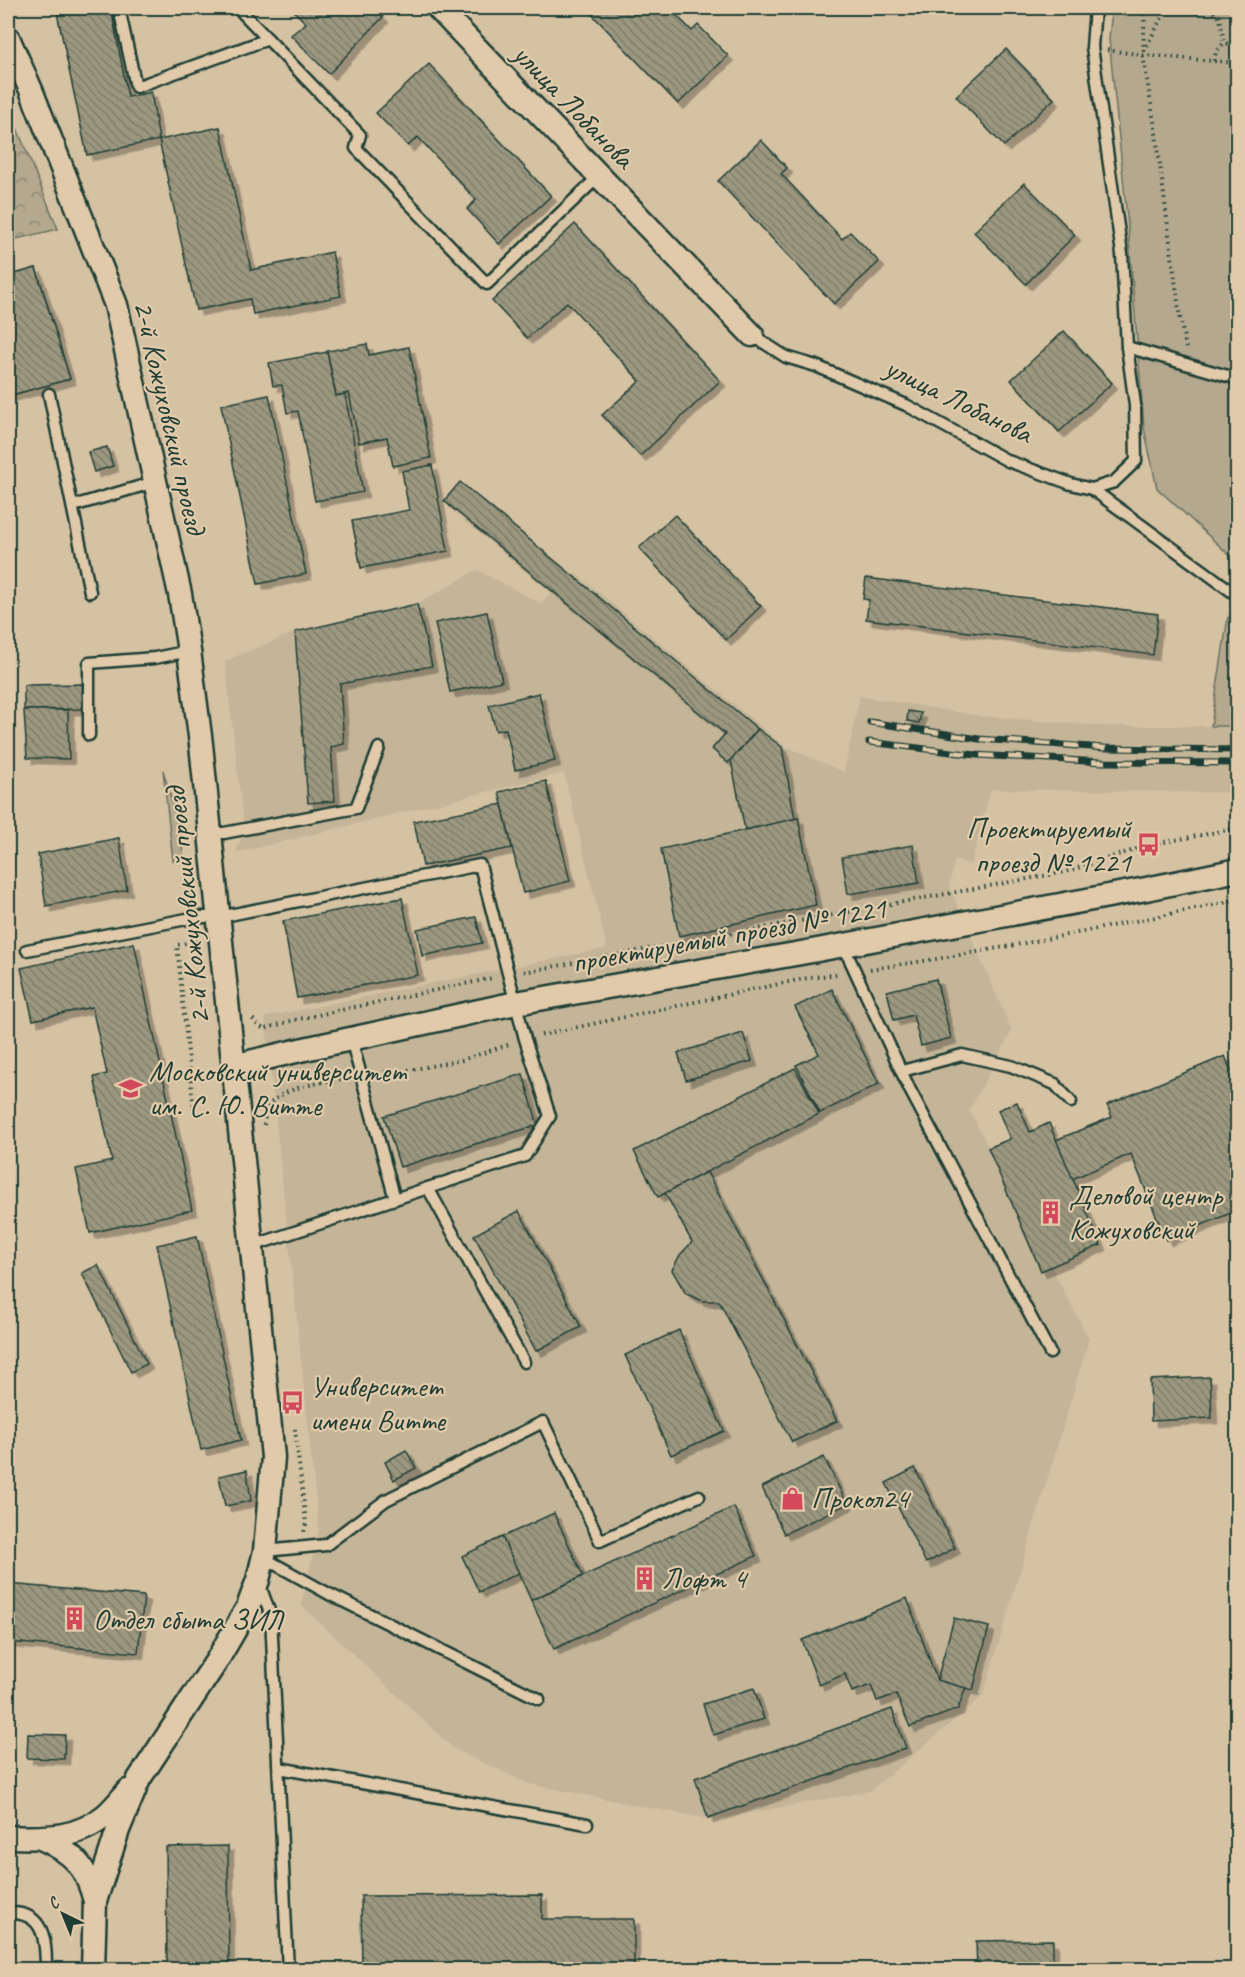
<svg xmlns="http://www.w3.org/2000/svg" width="1245" height="1977" font-family="Caveat,sans-serif">
<style>
.built{fill:#c4b598}
.green{fill:#b4a88e;stroke:#6a7261;stroke-width:1.5}
.forest{fill:url(#forest-crowns);stroke:#6a7261;stroke-width:1.5}
.building{fill:url(#building-back-hatch);stroke:#1f3d34;stroke-width:1.5;filter:url(#shadow)}
.lines{fill:none;stroke-linecap:round;stroke-linejoin:round}
.service-casing{stroke:#1f3d34;stroke-width:15}
.minor-casing{stroke:#1f3d34;stroke-width:27}
.path{stroke:#1f3d34;stroke-width:4;stroke-dasharray:1.5 4.5;stroke-linecap:butt}
.service{stroke:#e1caaa;stroke-width:10}
.minor{stroke:#e1caaa;stroke-width:22}
.rail-casing{stroke:#1f3d34;stroke-width:7}
.rail{stroke:#e1caaa;stroke-width:4.5;stroke-dasharray:14;stroke-linecap:butt}
.labels{text-anchor:middle;stroke-width:4.5;stroke-linejoin:round;paint-order:stroke}
.street-label{font-size:30px;fill:#1f3d34;stroke:#e1caaa}
.poi-label{font-size:30px;fill:#1f3d34;stroke:#e1caaa;text-anchor:start}
</style>
<defs>
<pattern id="forest-crowns" width="20" height="18" patternUnits="userSpaceOnUse" patternTransform="scale(1.5)"><rect width="20" height="18" fill="#b4a88e"/><path d="M2 6a3 3 0 1 1 6 0M12 15a3 3 0 1 1 6 0" fill="none" stroke="#928a75"/></pattern>
<pattern id="building-back-hatch" width="6" height="6" patternUnits="userSpaceOnUse" patternTransform="scale(1.5)"><rect width="6" height="6" fill="#9c9880"/><path d="M-1 5l2 2M0 0l6 6M5-1l2 2" fill="none" stroke="#7f7d6a"/></pattern>
<filter id="shadow"><feDropShadow dx="5.5" dy="5.5" stdDeviation="0" flood-color="#0004"/></filter>
</defs>
<rect width="100%" height="100%" fill="#d5c2a3"/>
<filter id="ink" filterUnits="userSpaceOnUse"><feTurbulence type="fractalNoise" baseFrequency=".0167" numOctaves="2"/><feDisplacementMap in="SourceGraphic" scale="12" xChannelSelector="R" yChannelSelector="G"/><feConvolveMatrix kernelMatrix="1 2 1 2 8 2 1 2 1" color-interpolation-filters="sRGB"/></filter>
<g filter="url(#ink)">
<path class="built" d="M 477,570 L 540,603 L 575,573 L 783,745 L 844,772 L 860,696 L 981,716 L 1103,726 L 1237,726 L 1237,793 L 991,789 L 971,864 L 955,860 L 949,886 L 1012,1031 L 969,1110 L 1089,1339 L 983,1696 L 870,1791 L 712,1820 L 529,1784 L 454,1749 L 301,1605 L 319,1530 L 265,1017 L 607,948 L 564,773 L 236,853 L 244,829 L 225,661 L 295,632 L 417,604 Z"/>
<g class="green">
<path d="M 1112,8 L 1237,8 L 1237,562 L 1157,488 L 1144,428 L 1128,227 L 1109,39 Z"/>
<path d="M 1228,617 L 1237,625 L 1237,726 L 1211,726 Z"/>
<path d="M 163,770 L 182,837 L 183,860 L 173,861 Z"/>
</g>
<path class="forest" d="M 8,106 L 58,229 L 8,241 Z"/>
<g class="building">
<path d="M 56,8 L 111,8 L 128,97 L 151,92 L 159,140 L 87,155 Z"/>
<path d="M 291,8 L 373,8 L 383,17 L 329,74 L 291,35 L 306,23 Z"/>
<path d="M 586,8 L 669,8 L 692,31 L 698,25 L 728,56 L 678,104 Z"/>
<path d="M 1006,49 L 1054,99 L 1004,146 L 956,96 Z"/>
<path d="M 429,64 L 551,196 L 499,244 L 467,209 L 476,200 L 418,137 L 408,146 L 376,113 Z"/>
<path d="M 220,127 L 251,270 L 332,252 L 341,296 L 253,314 L 250,299 L 196,310 L 159,140 Z"/>
<path d="M 761,140 L 787,168 L 781,174 L 842,239 L 850,232 L 879,262 L 834,304 L 718,181 Z"/>
<path d="M 1024,183 L 1075,235 L 1026,284 L 974,232 Z"/>
<path d="M 575,224 L 720,381 L 640,456 L 602,415 L 640,381 L 567,302 L 527,338 L 492,301 Z"/>
<path d="M 36,268 L 70,379 L 8,396 L 8,276 Z"/>
<path d="M 36,268 L 70,379 L 8,396 L 8,276 Z"/>
<path d="M 1064,331 L 1112,383 L 1059,432 L 1011,380 Z"/>
<path d="M 367,344 L 369,355 L 409,347 L 431,458 L 393,466 L 387,437 L 359,443 L 349,393 L 336,396 L 327,351 Z"/>
<path d="M 327,352 L 336,396 L 345,394 L 363,492 L 315,501 L 298,411 L 287,413 L 282,385 L 273,386 L 269,363 Z"/>
<path d="M 269,395 L 306,574 L 258,584 L 221,405 Z"/>
<path d="M 107,447 L 113,466 L 94,472 L 88,452 Z"/>
<path d="M 432,465 L 448,551 L 361,568 L 352,521 L 409,510 L 402,471 Z"/>
<path d="M 460,482 L 758,729 L 728,763 L 712,749 L 725,734 L 444,501 Z"/>
<path d="M 675,515 L 761,606 L 726,640 L 639,548 Z"/>
<path d="M 866,578 L 1158,614 L 1153,655 L 866,619 L 869,600 L 863,599 Z"/>
<path d="M 417,604 L 432,666 L 340,684 L 344,744 L 331,747 L 335,801 L 308,803 L 295,632 Z"/>
<path d="M 487,612 L 502,681 L 450,692 L 435,623 Z"/>
<path d="M 85,684 L 85,709 L 24,710 L 24,685 Z"/>
<path d="M 539,693 L 555,761 L 515,770 L 506,729 L 496,731 L 489,705 Z"/>
<path d="M 24,710 L 68,710 L 69,759 L 27,758 Z"/>
<path d="M 908,711 L 921,713 L 919,723 L 907,721 Z"/>
<path d="M 758,729 L 782,747 L 795,819 L 745,830 L 731,760 Z"/>
<path d="M 546,781 L 570,881 L 523,893 L 499,792 Z"/>
<path d="M 502,804 L 512,848 L 423,866 L 414,821 Z"/>
<path d="M 798,818 L 816,905 L 679,936 L 661,849 Z"/>
<path d="M 119,838 L 127,890 L 46,906 L 38,854 Z"/>
<path d="M 913,845 L 919,883 L 848,894 L 842,857 Z"/>
<path d="M 402,898 L 418,975 L 297,998 L 283,921 Z"/>
<path d="M 476,917 L 482,943 L 422,956 L 417,929 Z"/>
<path d="M 134,943 L 192,1210 L 90,1233 L 76,1169 L 112,1161 L 94,1077 L 107,1074 L 92,1007 L 33,1020 L 21,968 Z"/>
<path d="M 936,979 L 951,1038 L 921,1046 L 913,1015 L 894,1020 L 887,991 Z"/>
<path d="M 832,989 L 879,1084 L 820,1113 L 796,1065 L 819,1054 L 795,1007 Z"/>
<path d="M 743,1033 L 752,1061 L 686,1080 L 678,1053 Z"/>
<path d="M 1225,1056 L 1236,1082 L 1238,1081 L 1238,1210 L 1166,1240 L 1131,1154 L 1072,1179 L 1056,1140 L 1112,1117 L 1107,1105 Z"/>
<path d="M 795,1068 L 819,1114 L 658,1197 L 634,1151 Z"/>
<path d="M 523,1074 L 538,1125 L 400,1167 L 384,1116 Z"/>
<path d="M 1017,1102 L 1030,1132 L 1049,1123 L 1101,1245 L 1041,1271 L 988,1148 L 1010,1139 L 998,1110 Z"/>
<path d="M 707,1172 L 837,1421 L 792,1442 L 719,1301 L 703,1301 L 686,1294 L 672,1270 L 680,1255 L 692,1242 L 665,1193 Z"/>
<path d="M 519,1211 L 581,1327 L 536,1351 L 474,1235 Z"/>
<path d="M 197,1236 L 241,1440 L 201,1450 L 157,1245 Z"/>
<path d="M 98,1265 L 147,1364 L 131,1372 L 82,1273 Z"/>
<path d="M 679,1330 L 724,1431 L 671,1455 L 625,1355 Z"/>
<path d="M 1210,1377 L 1212,1418 L 1151,1421 L 1150,1380 Z"/>
<path d="M 406,1450 L 416,1468 L 394,1480 L 385,1462 Z"/>
<path d="M 824,1457 L 847,1504 L 784,1534 L 762,1487 Z"/>
<path d="M 915,1468 L 955,1548 L 926,1563 L 886,1483 Z"/>
<path d="M 247,1470 L 251,1501 L 225,1506 L 219,1476 Z"/>
<path d="M 734,1507 L 756,1556 L 554,1649 L 531,1600 Z"/>
<path d="M 554,1513 L 583,1576 L 531,1600 L 502,1537 Z"/>
<path d="M 502,1537 L 519,1573 L 479,1592 L 462,1556 Z"/>
<path d="M 8,1584 L 144,1596 L 138,1653 L 8,1642 Z"/>
<path d="M 907,1598 L 937,1680 L 966,1687 L 958,1709 L 910,1727 L 896,1694 L 877,1701 L 871,1685 L 852,1692 L 845,1674 L 819,1685 L 802,1640 Z"/>
<path d="M 954,1618 L 989,1627 L 973,1690 L 937,1680 Z"/>
<path d="M 754,1688 L 764,1719 L 713,1735 L 703,1704 Z"/>
<path d="M 892,1709 L 906,1748 L 708,1818 L 695,1778 Z"/>
<path d="M 28,1734 L 65,1735 L 64,1759 L 27,1758 Z"/>
<path d="M 228,1846 L 229,1970 L 167,1970 L 166,1847 Z"/>
<path d="M 542,1895 L 542,1919 L 634,1919 L 634,1970 L 362,1970 L 361,1896 Z"/>
<path d="M 1053,1940 L 1053,1970 L 977,1970 L 976,1941 Z"/>
</g>
<g class="lines">
<defs>
<g id="service">
<path d="M 119,8 L 136,87 L 268,39"/>
<path d="M 238,8 L 360,135 L 356,148 L 487,284 L 599,176"/>
<path d="M 752,335 L 786,357 L 816,366 L 906,405 L 1008,461 L 1071,484 L 1092,489 L 1114,482 L 1136,461 L 1135,405 L 1127,347 L 1122,254 L 1092,47 L 1095,8"/>
<path d="M 1127,347 L 1238,379"/>
<path d="M 49,394 L 90,592"/>
<path d="M 1092,489 L 1238,596"/>
<path d="M 73,506 L 155,482"/>
<path d="M 89,735 L 89,663 L 155,658 L 189,651"/>
<path d="M 210,833 L 224,833 L 356,808 L 379,748"/>
<path d="M 843,945 L 910,1090 L 1050,1353"/>
<path d="M 27,950 L 197,917 L 219,917 L 234,914 L 480,865 L 525,1039 L 550,1116 L 525,1156 L 252,1246"/>
<path d="M 351,1039 L 395,1199"/>
<path d="M 902,1071 L 962,1055 L 1011,1066 L 1055,1084 L 1071,1102"/>
<path d="M 428,1188 L 524,1362"/>
<path d="M 265,1551 L 326,1545 L 386,1500 L 543,1422 L 600,1541 L 699,1496"/>
<path d="M 264,1558 L 329,1594 L 539,1699"/>
<path d="M 259,1583 L 271,1616 L 288,1970"/>
<path d="M 279,1768 L 587,1824"/>
<path d="M 8,1913 C 45,1911 46,1941 46,1970"/>
</g>
<g id="minor">
<path d="M 438,8 L 752,335"/>
<path d="M 8,38 L 31,90 L 116,305 L 180,594 L 189,651 L 201,744 L 273,1457 L 265,1551 L 258,1580 L 248,1607 L 216,1662 L 139,1779 L 118,1830 L 95,1901 L 93,1970"/>
<path d="M 233,1066 L 300,1050 L 516,1003 L 801,953 L 1146,889 L 1238,870"/>
<path d="M 8,1837 C 44,1838 76,1840 106,1815 C 114,1808 121,1799 128,1791"/>
<path d="M 41,1838 C 74,1853 86,1866 95,1901"/>
</g>
</defs>
<use href="#service" class="service-casing"/>
<use href="#minor" class="minor-casing"/>
<g class="path">
<path d="M 1145,8 L 1143,55 L 1156,134 L 1180,318 L 1186,348"/>
<path d="M 1209,8 L 1220,18 L 1224,43"/>
<path d="M 1107,50 L 1143,55 L 1238,63"/>
<path d="M 1144,51 L 1167,8"/>
<path d="M 1214,61 L 1216,52 L 1224,43 L 1238,46"/>
<path d="M 870,969 C 993,952 1115,925 1238,900"/>
<path d="M 524,972 L 1065,872 L 1149,845 L 1238,828"/>
<path d="M 253,1019 L 255,1023 L 264,1029 L 294,1020 L 493,978"/>
<path d="M 541,1035 L 807,978 L 839,974"/>
<path d="M 378,1073 L 415,1069 L 462,1060 L 510,1044"/>
<path d="M 194,1111 L 177,945 L 199,940"/>
<path d="M 264,1125 C 265,1117 266,1108 272,1102 C 290,1085 323,1083 346,1078"/>
<path d="M 295,1429 L 306,1523 L 304,1532"/>
</g>
<use href="#service" class="service"/>
<use href="#minor" class="minor"/>
<defs>
<g id="rail">
<path d="M 870,722 L 979,739 L 1105,748 L 1238,750"/>
<path d="M 869,742 L 976,755 L 1103,762 L 1238,763"/>
</g>
</defs>
<use href="#rail" class="rail-casing"/>
<use href="#rail" class="rail"/>
</g>
</g>
<defs>
<symbol id="bus-bare" viewBox="-9 -9 18 18"><path d="M-5-6H5V4H4V6H2V4H-2V6H-4V4H-5ZM-3.5-4V0h7V-4ZM-3.5 1.2v1.5H-2V1.2ZM2 1.2v1.5H3.5V1.2Z" fill="#d1495b" stroke="#e1caaa" stroke-width="2.5" paint-order="stroke"/></symbol>
<symbol id="university-bare" viewBox="-9 -9 18 18"><path d="M0-5L7-2L0 1L-7-2ZM-4 1L0 2.5L4 1V4Q0 6-4 4Z" fill="#d1495b" stroke="#e1caaa" stroke-width="2.5" paint-order="stroke"/></symbol>
<symbol id="building-bare" viewBox="-9 -9 18 18"><path d="M-4-6H4V6H1V3H-1V6H-4ZM-2.5-4.3h1.7v1.8h-1.7ZM.8-4.3h1.7v1.8H.8ZM-2.5-1h1.7V.8h-1.7ZM.8-1h1.7V.8H.8Z" fill="#d1495b" stroke="#e1caaa" stroke-width="2.5" paint-order="stroke"/></symbol>
<symbol id="shop-bare" viewBox="-9 -9 18 18"><path d="M-5-2.5h2.3a2.7 3.5 0 0 1 5.4 0H5L5.5 6h-11ZM-1.5-2.5h3a1.5 2.3 0 0 0-3 0Z" fill="#d1495b" stroke="#e1caaa" stroke-width="2.5" paint-order="stroke"/></symbol>
</defs>
<g fill-rule="evenodd">
<use href="#bus-bare" x="1132" y="828" width="33" height="33"/>
<use href="#university-bare" x="114" y="1072" width="33" height="33"/>
<use href="#building-bare" x="1034" y="1196" width="33" height="33"/>
<use href="#bus-bare" x="276" y="1386" width="33" height="33"/>
<use href="#shop-bare" x="776" y="1482" width="33" height="33"/>
<use href="#building-bare" x="628" y="1562" width="33" height="33"/>
<use href="#building-bare" x="58" y="1602" width="33" height="33"/>
</g>
<g class="labels">
<g class="street-label">
<text transform="translate(574 106) rotate(46)" y="10">улица Лобанова</text>
<text transform="translate(959 400) rotate(26)" y="10">улица Лобанова</text>
<text transform="translate(170 417) rotate(77)" y="10">2-й Кожуховский проезд</text>
<text transform="translate(187 906) rotate(-96)" y="10">2-й Кожуховский проезд</text>
<text transform="translate(729 935) rotate(-10)" y="10">проектируемый проезд № 1221</text>
</g>
<g class="poi-label">
<text x="1131" y="838" text-anchor="end">Проектируемый<tspan x="1131" dy="34">проезд № 1221</tspan></text>
<text x="149" y="1081">Московский университет<tspan x="149" dy="34">им. С. Ю. Витте</tspan></text>
<text x="1069" y="1205">Деловой центр<tspan x="1069" dy="34">Кожуховский</tspan></text>
<text x="310" y="1396">Университет<tspan x="310" dy="34">имени Витте</tspan></text>
<text x="811" y="1508">Прокол24</text>
<text x="662" y="1588">Лофт 4</text>
<text x="93" y="1629">Отдел сбыта ЗИЛ</text>
</g>
</g>
<rect width="1245" height="1977" fill="none" stroke="#e1caaa" stroke-width="30"/>
<rect x="15" y="15" width="1215" height="1947" fill="none" stroke="#1f3d34" stroke-width="2" filter="url(#ink)"/>
<g transform="translate(63 1914) rotate(317)" stroke="#e1caaa" stroke-width="4.5" paint-order="stroke">
<path d="M0-4.5L10 22L0 15L-10 22Z" fill="#1f3d34"/>
<text y="-9" font-size="16" font-weight="bold" text-anchor="middle" fill="#1f3d34">С</text>
</g>
</svg>
